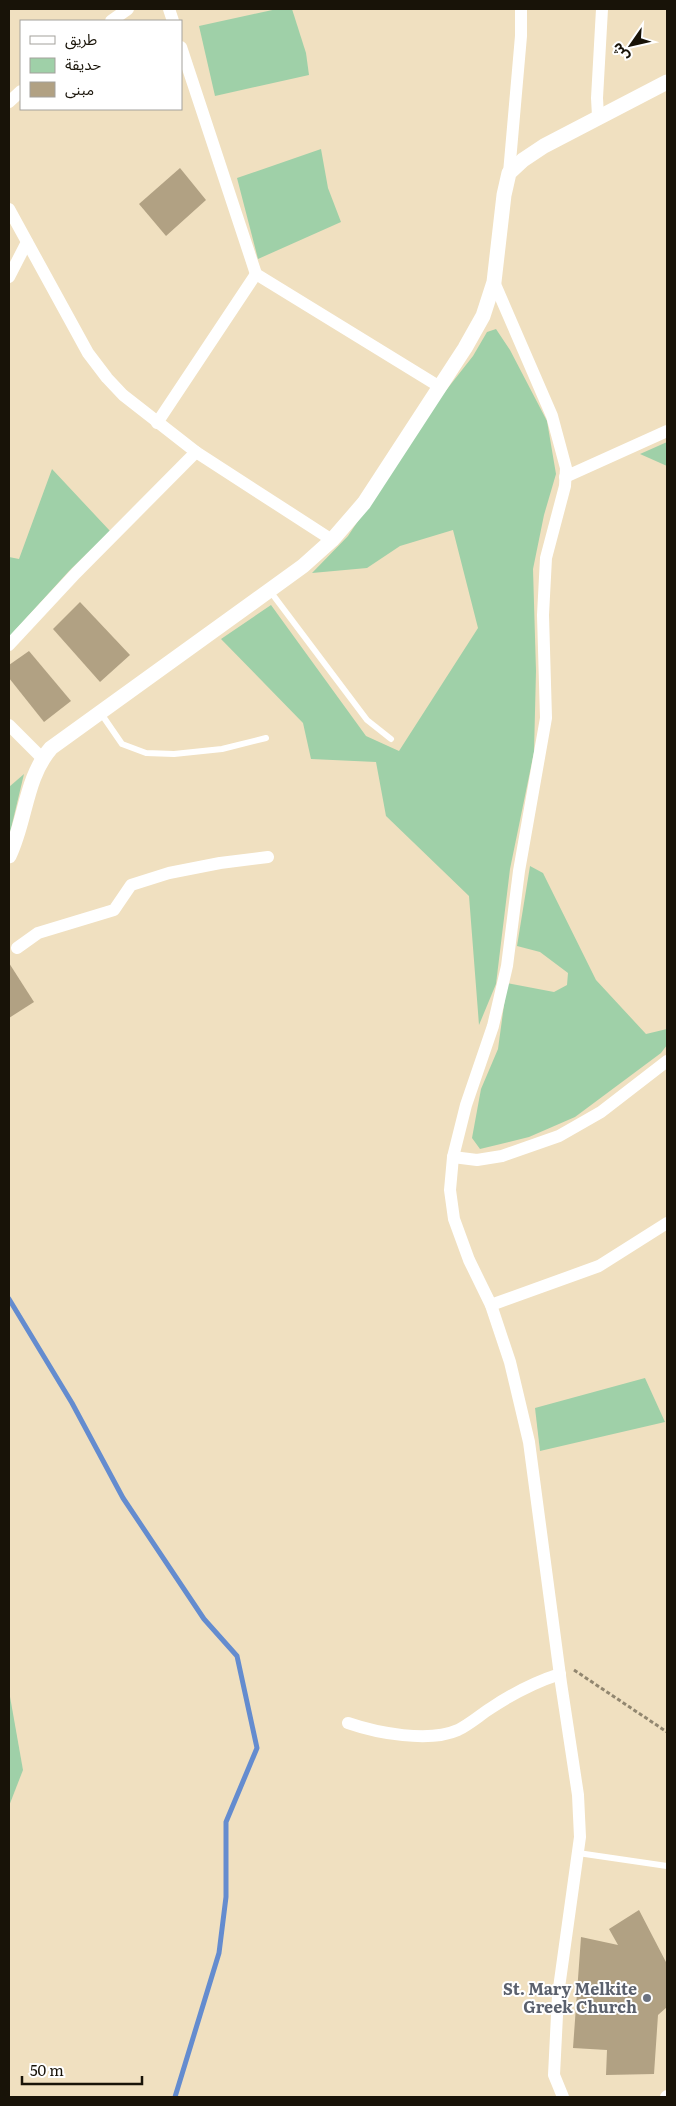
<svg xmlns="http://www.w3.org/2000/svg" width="676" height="2106" font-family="Literata,'Noto Sans Arabic',serif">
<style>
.green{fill:#9fd0a8}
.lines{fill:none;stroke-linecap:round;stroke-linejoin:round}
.stream{stroke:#648ccf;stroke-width:5}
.building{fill:#b1a183}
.path{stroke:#928770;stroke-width:3;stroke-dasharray:4 2.5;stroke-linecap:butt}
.service{stroke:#fff;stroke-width:6}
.minor{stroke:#fff;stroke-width:12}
.tertiary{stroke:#fff;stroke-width:15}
.worship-dot{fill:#6b7280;stroke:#fff;stroke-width:2}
.labels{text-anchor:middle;stroke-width:4;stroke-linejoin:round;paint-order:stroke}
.worship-label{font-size:16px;font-weight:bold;fill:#5b616d;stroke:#fff;text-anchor:end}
</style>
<rect width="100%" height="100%" fill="#f0e0c0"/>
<g class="green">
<path d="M 277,9 L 292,9 L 306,53 L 309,75 L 215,96 L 199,26 Z"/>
<path d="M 321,149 L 328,188 L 341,222 L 258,259 L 237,178 Z"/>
<path d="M 496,329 L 510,350 L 547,421 L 556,474 L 544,515 L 533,569 L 536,671 L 534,752 L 510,869 L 496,984 L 479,1025 L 469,896 L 386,816 L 376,762 L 311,759 L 303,723 L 221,639 L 271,605 L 366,736 L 399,751 L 478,628 L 453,530 L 400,546 L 367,568 L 312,573 L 348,536 L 440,398 L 473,356 L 487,332 Z"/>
<path d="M 667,442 L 667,466 L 640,454 Z"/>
<path d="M 52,469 L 110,531 L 69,571 L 9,637 L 9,557 L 19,559 Z"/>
<path d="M 24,774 L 9,837 L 9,787 Z"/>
<path d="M 530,866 L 543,873 L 596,980 L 646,1034 L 667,1029 L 667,1045 L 661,1053 L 575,1117 L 529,1137 L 480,1149 L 472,1138 L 481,1089 L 498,1049 L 507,983 L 554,992 L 567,985 L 568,973 L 540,952 L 517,946 Z"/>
<path d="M 645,1378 L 665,1422 L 540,1451 L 535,1408 Z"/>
<path d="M 9,1691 L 23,1770 L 9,1806 Z"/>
</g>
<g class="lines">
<path class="stream" d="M 9,1299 L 72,1403 L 123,1498 L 204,1619 L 237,1656 L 257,1748 L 226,1822 L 226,1897 L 219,1953 L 175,2097"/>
</g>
<g class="building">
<path d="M 180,168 L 206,200 L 166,236 L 139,204 Z"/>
<path d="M 80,602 L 130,655 L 100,682 L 53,629 Z"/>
<path d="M 29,651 L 71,701 L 44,722 L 9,678 L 9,665 Z"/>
<path d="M 9,963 L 34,1002 L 9,1018 Z"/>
<path d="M 639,1910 L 667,1964 L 667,2007 L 658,2015 L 654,2074 L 606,2075 L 607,2050 L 573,2048 L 581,1937 L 618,1945 L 609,1929 Z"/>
</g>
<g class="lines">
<path class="path" d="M 574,1670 L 667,1732"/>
<g class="service">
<path d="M 270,591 L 367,720 L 391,739"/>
<path d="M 100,712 L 122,744 L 146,753 L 174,754 L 222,749 L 266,738"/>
<path d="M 578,1853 L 667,1866"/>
</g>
<g class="minor">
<path d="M 169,9 L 173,21"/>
<path d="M 111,21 L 128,9"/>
<path d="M 181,47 L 256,274 L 440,387"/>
<path d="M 9,102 L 21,91"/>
<path d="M 598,116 L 597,98 L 602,9"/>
<path d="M 509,173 L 521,36 L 521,9"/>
<path d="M 9,209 L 88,353 L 107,378 L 123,395 L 196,452 L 332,540"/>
<path d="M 9,277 L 27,242"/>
<path d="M 494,282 L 552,416 L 566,468 L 565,486 L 546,558 L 543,615 L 546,718 L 519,871 L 507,966 L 493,1026 L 466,1105 L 453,1157 L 450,1190 L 454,1219 L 469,1260 L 491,1305 L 510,1362 L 529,1442 L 561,1683 L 578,1795 L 580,1837 L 558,1995 L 554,2075 L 563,2097"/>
<path d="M 157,423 L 256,274"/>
<path d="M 565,477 L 667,431"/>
<path d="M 9,645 L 76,573 L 196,452"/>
<path d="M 9,725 L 42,758"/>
<path d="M 17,948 L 38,933 L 114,910 L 131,885 L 169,873 L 220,863 L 268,857"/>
<path d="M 453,1157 L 477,1160 L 502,1156 L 559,1136 L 601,1112 L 667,1061"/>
<path d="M 491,1305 L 599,1266 L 667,1223"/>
<path d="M 348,1723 C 377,1733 429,1743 458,1730 C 470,1724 480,1715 491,1708 C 512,1694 535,1682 560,1674"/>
<path d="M 666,2097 L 667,2096"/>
</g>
<path class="tertiary" d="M 9,856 C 26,821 25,778 51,748 L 303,566 L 332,540 L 364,503 L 465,348 L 483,316 L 494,282 L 504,195 L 509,173 L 523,160 L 544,146 L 667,82"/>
</g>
<circle class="worship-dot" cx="647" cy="1998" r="5"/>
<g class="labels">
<g class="worship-label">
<text x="637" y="1995">St. Mary Melkite<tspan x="637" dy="18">Greek Church</tspan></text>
</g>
</g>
<rect width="676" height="2106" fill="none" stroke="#181308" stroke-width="20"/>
<rect x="20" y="20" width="162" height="90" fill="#ffffff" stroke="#a3a19c"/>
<rect x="30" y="36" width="25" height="8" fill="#ffffff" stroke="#a3a19c"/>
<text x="65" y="45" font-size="15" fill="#181308">طريق</text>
<rect x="30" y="58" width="25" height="15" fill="#9fd0a8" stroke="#a3a19c"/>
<text x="65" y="70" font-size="15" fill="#181308">حديقة</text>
<rect x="30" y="82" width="25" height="15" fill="#b1a183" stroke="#a3a19c"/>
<text x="65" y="95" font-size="15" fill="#181308">مبنى</text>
<g transform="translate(631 45) rotate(236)" stroke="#ffffff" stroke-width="4" paint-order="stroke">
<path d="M0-4L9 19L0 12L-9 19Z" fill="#181308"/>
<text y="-8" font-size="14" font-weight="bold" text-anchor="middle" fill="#181308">ش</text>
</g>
<path d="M22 2076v8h120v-8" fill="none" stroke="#181308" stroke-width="2.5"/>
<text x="30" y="2076" font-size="15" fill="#181308" stroke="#ffffff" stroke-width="4" paint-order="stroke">50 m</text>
</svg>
